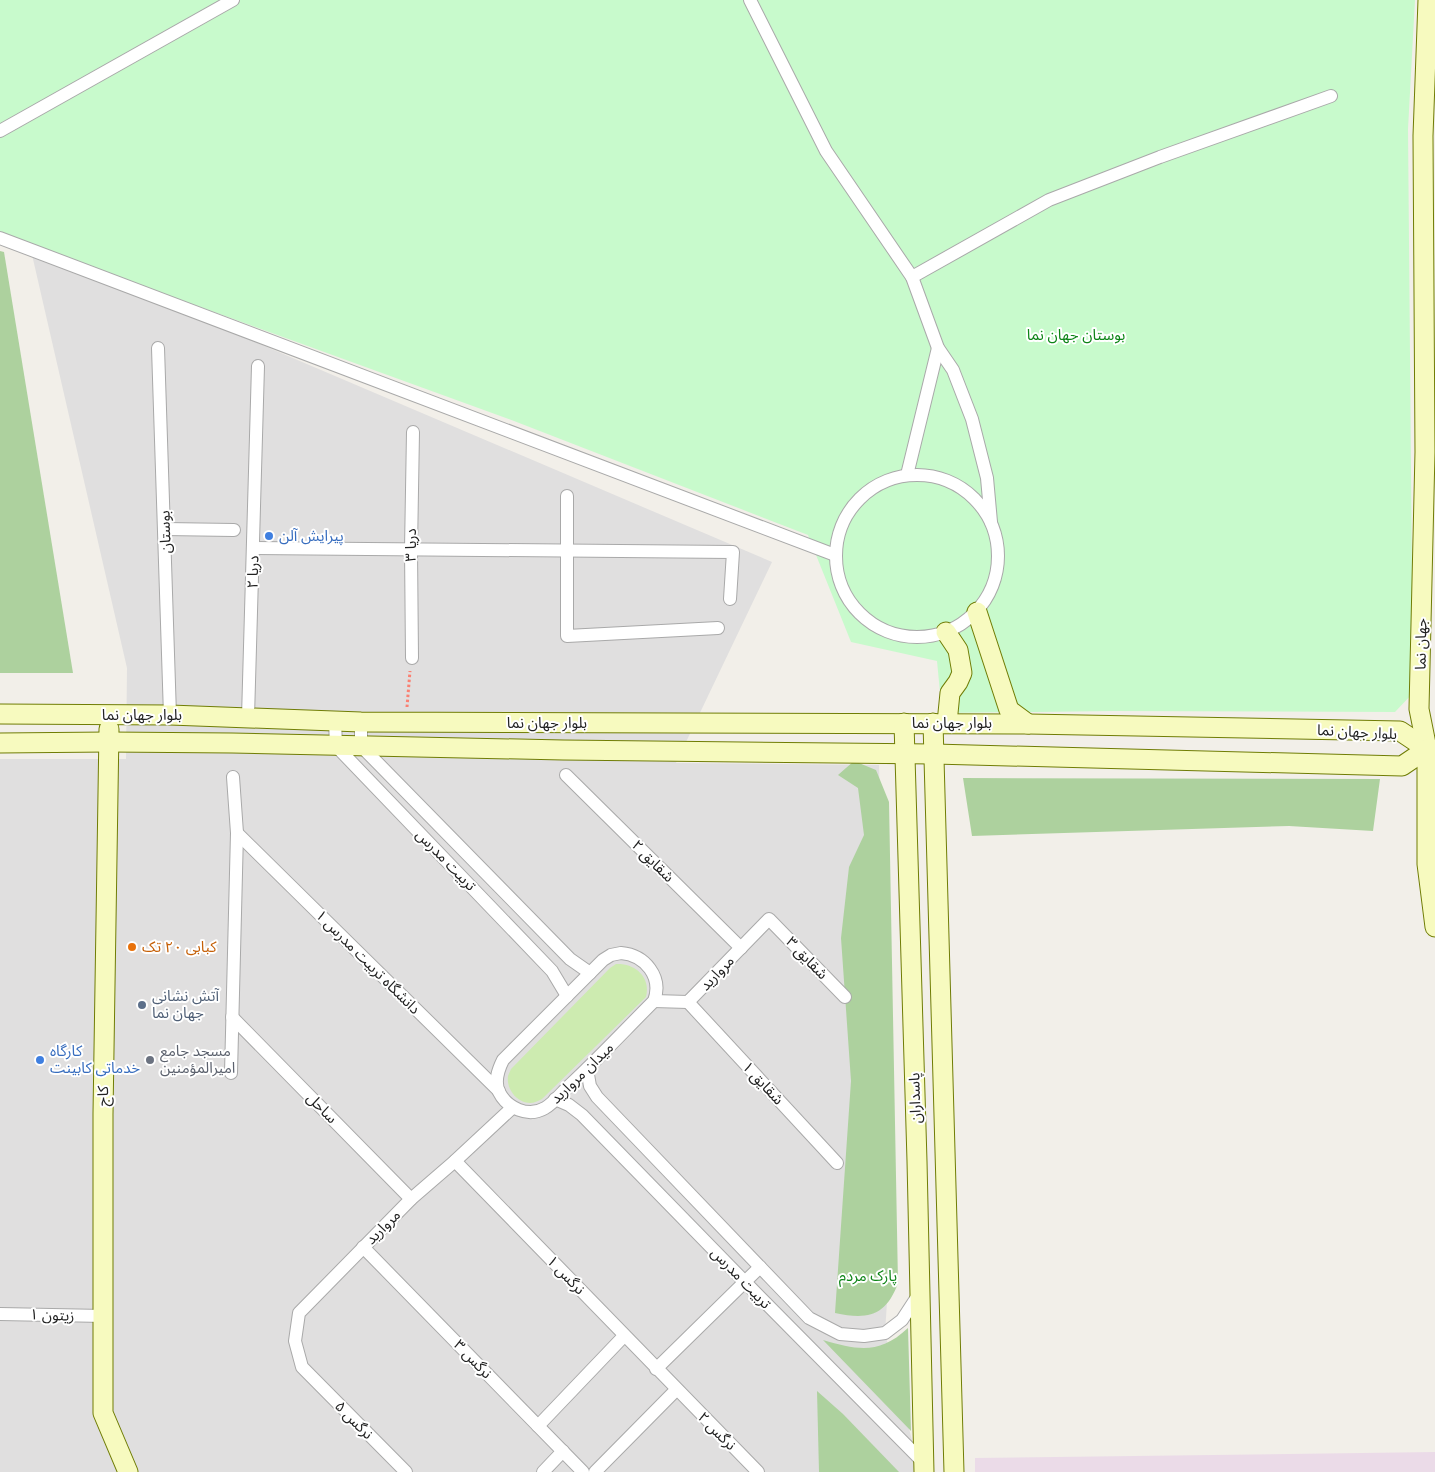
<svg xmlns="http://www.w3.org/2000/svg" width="1435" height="1472" font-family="Figtree,'Noto Sans Arabic',sans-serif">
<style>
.residential{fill:#e0dfdf}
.industrial{fill:#ebdbe8}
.grass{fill:#cdebb0}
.forest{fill:#add19e}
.park{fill:#c8facc}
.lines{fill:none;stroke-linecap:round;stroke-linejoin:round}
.street-casing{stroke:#a9a9a9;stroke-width:14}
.secondary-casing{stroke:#707d05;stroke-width:21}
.path{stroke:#fa8072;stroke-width:3;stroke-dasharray:2.5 2.5;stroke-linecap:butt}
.street{stroke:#fff;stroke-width:12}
.secondary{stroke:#f7fabf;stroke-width:19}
.shop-dot{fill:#3f7fe0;stroke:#fff;stroke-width:2}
.food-dot{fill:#e8710a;stroke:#fff;stroke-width:2}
.service-dot{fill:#5c6f8a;stroke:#fff;stroke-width:2}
.worship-dot{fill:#6b7280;stroke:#fff;stroke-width:2}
.labels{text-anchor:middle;stroke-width:4;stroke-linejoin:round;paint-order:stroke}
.park-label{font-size:15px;fill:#0c8416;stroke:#fff}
.street-label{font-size:15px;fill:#222;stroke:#fff}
.shop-label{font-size:15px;fill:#366cbe;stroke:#fff;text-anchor:start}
.food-label{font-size:15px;fill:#c56008;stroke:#fff;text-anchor:start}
.service-label{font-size:15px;fill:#4e5e75;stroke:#fff;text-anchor:start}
.worship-label{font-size:15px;fill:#5b616d;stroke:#fff;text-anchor:start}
</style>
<rect width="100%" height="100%" fill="#f2efe9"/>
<path class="residential" d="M 30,246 L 772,562 L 676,763 L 879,765 L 891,1240 L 885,1333 L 920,1472 L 0,1472 L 0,759 L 126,759 L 127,668 Z"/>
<path class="industrial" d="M 1435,1452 L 1435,1472 L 975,1472 L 975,1458 Z"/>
<path class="grass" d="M 616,964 C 635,963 651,977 646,997 L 542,1099 C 538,1101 534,1103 530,1103 C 517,1103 506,1089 508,1076 C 508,1076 511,1069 511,1069 L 610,968 Z"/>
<g class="forest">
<path d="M 0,251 L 4,252 L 73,673 L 0,673 Z"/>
<path d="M 854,761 L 876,770 L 889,802 L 898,1283 C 886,1316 868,1320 835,1313 L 851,1081 L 841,938 L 849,867 L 864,835 L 858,788 L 838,775 Z"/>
<path d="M 963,778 L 1380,779 L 1373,831 L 1289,826 L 972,836 Z"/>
<path d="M 908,1328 L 911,1431 L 823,1340 C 858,1350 879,1355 908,1328 Z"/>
<path d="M 817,1391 L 843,1414 L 899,1472 L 819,1472 Z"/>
</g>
<path class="park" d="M 0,0 L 1415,0 L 1408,129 L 1413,693 L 1395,712 L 1114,711 L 942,713 L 937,661 L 851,642 L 808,535 L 514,421 L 0,234 Z"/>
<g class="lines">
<defs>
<g id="street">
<path d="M 750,0 L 826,151 L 912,277 L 938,348 L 953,370 L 972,419 L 987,478 L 991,522"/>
<path d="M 0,131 L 233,0"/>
<path d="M 0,238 L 835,555"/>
<path d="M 912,277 L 1049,200 L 1160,157 L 1331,96"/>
<path d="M 158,348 L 170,715"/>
<circle cx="917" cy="556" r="81"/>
<path d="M 907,475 L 938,348"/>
<path d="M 567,496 L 567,636 L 718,628"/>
<path d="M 165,529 L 234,530"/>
<path d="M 254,548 L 733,552 L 730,599"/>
<path d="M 412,658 L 411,549 L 413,432"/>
<path d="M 248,717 L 258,366"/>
<path d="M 335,721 L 336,746 L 552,971 L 567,996"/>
<path d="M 361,722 L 361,746 L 570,959 L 590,973"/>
<path d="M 566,775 L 741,948"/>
<path d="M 237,833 L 499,1091"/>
<path d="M 621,953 C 645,955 663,977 654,1001 C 626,1029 599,1058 570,1085 C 562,1092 554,1103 545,1108 C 528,1118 507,1108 499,1092 C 494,1081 498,1070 503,1060 L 603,960 L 611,955 Z"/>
<path d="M 654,1001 L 688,1002 L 769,919 L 845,997"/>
<path d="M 688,1002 L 837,1163"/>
<path d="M 232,1017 L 411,1199"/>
<path d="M 587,1069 L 590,1086 L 597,1097 L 809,1318 L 840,1334 L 864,1336 L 885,1333 L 902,1320 L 919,1294"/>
<path d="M 231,1073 L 237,833 L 233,777"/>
<path d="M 555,1099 L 569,1105 L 582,1115 L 745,1282 L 923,1462"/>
<path d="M 455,1161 L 758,1472"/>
<path d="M 363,1247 L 583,1472"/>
<path d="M 0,1314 L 104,1316"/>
<path d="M 656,1369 L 760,1267"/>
<path d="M 538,1426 L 624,1336"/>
<path d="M 406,1472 L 302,1367 L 295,1341 L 299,1313 L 411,1199 L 455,1161 L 512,1108"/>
<path d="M 543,1472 L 563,1451"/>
<path d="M 595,1472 L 676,1390"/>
</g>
<g id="secondary">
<path d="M 1428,0 L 1423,136 L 1425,452 L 1419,709 L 1427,749 L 1427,864 L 1435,927"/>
<path d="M 977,612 L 1009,710 L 1028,724"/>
<path d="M 946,632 L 958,650 L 962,673 L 958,682 L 950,693 L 947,723"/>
<path d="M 0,714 L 170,715 L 361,722 L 1028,724 L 1400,731 L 1427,749"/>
<path d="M 904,723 L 917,1161 L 924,1472"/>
<path d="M 933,723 L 954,1472"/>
<path d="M 109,729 L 103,1114 L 103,1413 L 128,1472"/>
<path d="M 0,743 L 108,742 L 232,743 L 563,750 L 934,754 L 1402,766 L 1427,749"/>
</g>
</defs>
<use href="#street" class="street-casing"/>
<use href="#secondary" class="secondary-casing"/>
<path class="path" d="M 407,707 L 410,671"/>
<use href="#street" class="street"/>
<use href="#secondary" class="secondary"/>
</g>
<g class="shop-dot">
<circle cx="269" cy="536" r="5"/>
<circle cx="40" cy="1060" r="5"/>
</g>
<circle class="food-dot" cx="132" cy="947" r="5"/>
<circle class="service-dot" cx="142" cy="1005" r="5"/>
<circle class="worship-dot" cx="150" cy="1060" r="5"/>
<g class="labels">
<g class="park-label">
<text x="1076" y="340">بوستان جهان نما</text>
<text x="868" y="1281">پارک مردم</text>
</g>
<g class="street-label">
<text transform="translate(165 532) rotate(-92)" y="5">بوستان</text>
<text transform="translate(411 545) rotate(-90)" y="5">دریا ۳</text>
<text transform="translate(253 572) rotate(-88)" y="5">دریا ۲</text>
<text transform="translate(1421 644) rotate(-89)" y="5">جهان نما</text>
<text x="142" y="720">بلوار جهان نما</text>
<text x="547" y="728">بلوار جهان نما</text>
<text x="952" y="728">بلوار جهان نما</text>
<text transform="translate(1357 732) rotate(3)" y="5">بلوار جهان نما</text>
<text transform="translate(446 860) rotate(46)" y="5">تربیت مدرس</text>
<text transform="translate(653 861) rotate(45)" y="5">شقایق ۲</text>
<text transform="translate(807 958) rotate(46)" y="5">شقایق ۳</text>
<text transform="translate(368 962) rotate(45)" y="5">۱ دانشگاه تربیت مدرس</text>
<text transform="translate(717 973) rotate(-46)" y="5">مروارید</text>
<text transform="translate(582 1073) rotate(-44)" y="5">میدان مروارید</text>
<text transform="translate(763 1083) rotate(47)" y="5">شقایق ۱</text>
<text transform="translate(103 1096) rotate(-89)" y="5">کاج</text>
<text transform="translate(915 1098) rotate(-92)" y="5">پاسداران</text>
<text transform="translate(322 1108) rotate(45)" y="5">ساحل</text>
<text transform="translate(383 1227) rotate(-45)" y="5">مروارید</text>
<text transform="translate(566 1275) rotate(46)" y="5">نرگس ۱</text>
<text transform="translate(741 1278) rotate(46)" y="5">تربیت مدرس</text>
<text transform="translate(52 1315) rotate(2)" y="5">زیتون ۱</text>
<text transform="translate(473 1359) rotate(46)" y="5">نرگس ۳</text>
<text transform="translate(354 1420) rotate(45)" y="5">۵ نرگس</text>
<text transform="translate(717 1431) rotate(45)" y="5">نرگس ۲</text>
</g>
<g class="shop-label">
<text x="279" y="541">پیرایش آلن</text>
<text x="50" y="1056">کارگاه<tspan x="50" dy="17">خدماتی کابینت</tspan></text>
</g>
<g class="food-label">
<text x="142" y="952">کبابی ۲۰ تک</text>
</g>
<g class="service-label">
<text x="152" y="1001">آتش نشانی<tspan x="152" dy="17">جهان نما</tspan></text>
</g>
<g class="worship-label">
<text x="160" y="1056">مسجد جامع<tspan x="160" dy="17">امیرالمؤمنین</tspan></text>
</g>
</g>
</svg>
